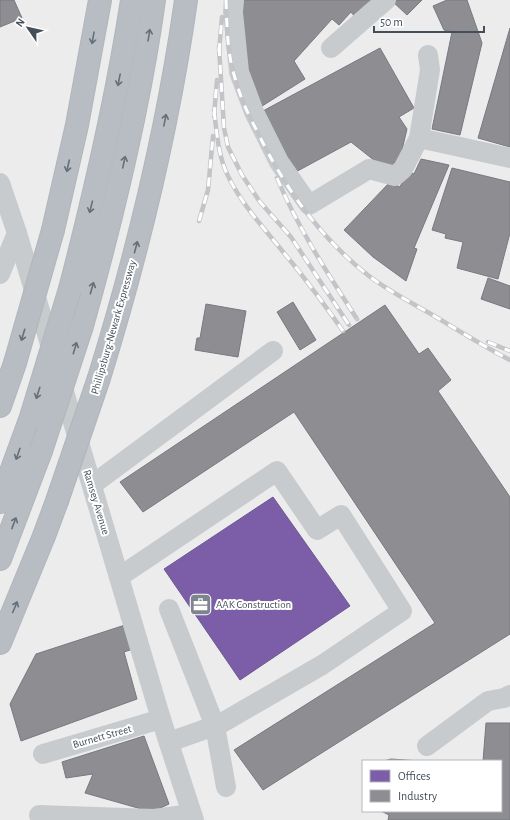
<svg xmlns="http://www.w3.org/2000/svg" width="510" height="820" font-family="'Alegreya Sans',sans-serif">
<style>
.offices{fill:#7b5ea7;stroke:#6a5990}
.industry{fill:#8d8d92;stroke:#777a81}
.lines{fill:none;stroke-linecap:round;stroke-linejoin:round}
.highway-casing{stroke:#b0b6bc;stroke-width:24}
.minor{stroke:#c8cbcd;stroke-width:20}
.highway{stroke:#b8bdc3;stroke-width:22}
.rail-casing{stroke:#c2c4c7;stroke-width:4.5}
.rail{stroke:#fff;stroke-width:3;stroke-dasharray:9;stroke-linecap:butt}
.highway-bridge-casing{stroke:#b0b6bc;stroke-width:24;stroke-linecap:butt}
.highway-bridge{stroke:#b8bdc3;stroke-width:22}
.oneway{stroke:#666f79}
.labels{text-anchor:middle;stroke-width:4;stroke-linejoin:round;paint-order:stroke}
.street-label{font-size:11px;fill:#434e59;stroke:#fff}
.poi-label{font-size:11px;fill:#434e59;stroke:#fff;text-anchor:start}
</style>
<rect width="100%" height="100%" fill="#edecec"/>
<path class="offices" d="M 273,497 L 350,606 L 240,680 L 164,569 Z"/>
<g class="industry">
<path d="M 0,0 L 14,0 L 22,18 L 0,27 Z"/>
<path d="M 242,0 L 371,0 L 355,17 L 351,12 L 339,25 L 332,19 L 294,61 L 305,79 L 259,108 L 247,76 Z"/>
<path d="M 391,0 L 422,0 L 407,15 Z"/>
<path d="M 447,0 L 467,0 L 482,43 L 460,135 L 432,129 L 452,32 L 444,30 L 433,6 Z"/>
<path d="M 510,28 L 510,147 L 478,138 Z"/>
<path d="M 380,48 L 414,108 L 399,117 L 407,129 L 398,167 L 375,161 L 351,142 L 292,174 L 261,112 Z"/>
<path d="M 421,159 L 449,165 L 414,248 L 417,249 L 406,281 L 373,257 L 344,230 L 390,182 L 400,187 L 407,171 L 414,174 Z"/>
<path d="M 452,168 L 510,182 L 510,233 L 498,279 L 457,268 L 463,242 L 445,238 L 446,234 L 432,230 Z"/>
<path d="M 488,278 L 510,286 L 510,309 L 481,299 Z"/>
<path d="M 293,302 L 316,340 L 300,350 L 277,312 Z"/>
<path d="M 206,304 L 246,311 L 238,357 L 195,350 L 197,338 L 200,338 Z"/>
<path d="M 385,305 L 419,354 L 428,348 L 451,380 L 438,391 L 510,497 L 510,634 L 263,790 L 234,750 L 435,623 L 294,412 L 143,512 L 120,482 Z"/>
<path d="M 125,625 L 133,649 L 124,652 L 137,699 L 21,741 L 10,704 L 36,654 Z"/>
<path d="M 486,723 L 510,723 L 510,820 L 388,820 L 389,815 L 381,811 L 501,811 L 501,761 L 483,761 Z"/>
<path d="M 144,736 L 169,804 L 152,812 L 85,793 L 93,774 L 66,778 L 62,762 Z"/>
<path d="M 391,759 L 420,761 L 384,761 Z"/>
</g>
<g class="lines">
<defs>
<g id="highway">
<path d="M 53,230 L 77,125 L 100,0"/>
<path d="M 70,289 C 95,193 117,98 132,0"/>
<path d="M 82,326 C 112,219 139,110 154,0"/>
<path d="M 99,378 C 137,255 168,128 186,0"/>
<path d="M 0,406 L 15,363"/>
<path d="M 0,502 L 31,417"/>
<path d="M 0,559 L 41,451"/>
<path d="M 0,643 L 44,536 L 57,501"/>
</g>
</defs>
<use href="#highway" class="highway-casing"/>
<g class="minor">
<path d="M 234,0 L 233,12 L 239,72 L 254,112 L 279,162 L 309,205 L 369,169 L 395,176 L 403,169 L 419,138 L 430,70 L 428,55"/>
<path d="M 331,48 L 386,0"/>
<path d="M 419,138 L 510,158"/>
<path d="M 0,183 L 17,233 L 161,719 L 194,820"/>
<path d="M 0,274 L 17,233"/>
<path d="M 92,485 L 273,351"/>
<path d="M 119,577 L 277,471 L 317,530 L 341,515 L 402,611 L 322,665 L 220,724 L 169,742"/>
<path d="M 169,609 L 215,726 L 226,787"/>
<path d="M 427,746 L 488,701 L 504,698 L 510,695"/>
<path d="M 43,754 L 161,719"/>
<path d="M 39,815 L 154,819 L 191,814"/>
</g>
<use href="#highway" class="highway"/>
<defs>
<g id="rail">
<path d="M 226,0 C 227,26 227,53 235,78 C 240,97 248,114 257,131 C 284,187 320,238 369,276 C 390,292 414,304 436,317 C 461,332 485,347 510,360"/>
<path d="M 219,47 L 224,128 L 228,147 L 242,175 L 260,202 L 291,237 L 349,325"/>
<path d="M 219,52 L 222,17"/>
<path d="M 214,111 C 217,133 218,156 228,176 C 242,205 264,228 284,253 C 305,278 324,304 343,331"/>
<path d="M 214,116 L 217,80"/>
<path d="M 277,178 C 298,228 328,274 357,319"/>
<path d="M 199,221 L 208,190 L 213,136"/>
<path d="M 488,342 L 510,351"/>
</g>
</defs>
<use href="#rail" class="rail-casing"/>
<use href="#rail" class="rail"/>
<defs>
<g id="highway-bridge">
<path d="M 15,363 L 53,230"/>
<path d="M 31,417 L 70,289"/>
<path d="M 41,451 L 82,326"/>
<path d="M 57,501 L 99,378"/>
</g>
</defs>
<use href="#highway-bridge" class="highway-bridge-casing"/>
<use href="#highway-bridge" class="highway-bridge"/>
</g>
<defs><path id="oneway-shaft" d="M-6 0H5M1.5-3L5.5 0L1.5 3" fill="none" stroke-width="1.6" stroke-linecap="round" stroke-linejoin="round"/></defs>
<g class="oneway">
<use href="#oneway-shaft" transform="translate(149 35) rotate(-81)"/>
<use href="#oneway-shaft" transform="translate(93 38) rotate(100)"/>
<use href="#oneway-shaft" transform="translate(119 80) rotate(101)"/>
<use href="#oneway-shaft" transform="translate(165 120) rotate(-79)"/>
<use href="#oneway-shaft" transform="translate(124 162) rotate(-78)"/>
<use href="#oneway-shaft" transform="translate(68 166) rotate(102)"/>
<use href="#oneway-shaft" transform="translate(91 207) rotate(104)"/>
<use href="#oneway-shaft" transform="translate(136 247) rotate(-75)"/>
<use href="#oneway-shaft" transform="translate(92 288) rotate(-74)"/>
<use href="#oneway-shaft" transform="translate(23 335) rotate(107)"/>
<use href="#oneway-shaft" transform="translate(75 348) rotate(-73)"/>
<use href="#oneway-shaft" transform="translate(38 393) rotate(108)"/>
<use href="#oneway-shaft" transform="translate(18 454) rotate(109)"/>
<use href="#oneway-shaft" transform="translate(14 523) rotate(-69)"/>
<use href="#oneway-shaft" transform="translate(15 607) rotate(-67)"/>
</g>
<defs>
<symbol id="office-square" viewBox="-11 -11 22 22"><rect x="-9" y="-9" width="18" height="18" rx="4" fill="#7e858c" stroke="#fff"/><path d="M-6-3h4V-5.5h4V-3h4V5H-6ZM-1-4.5V-3h2v-1.5ZM-6 0V1H6V0Z" fill="#fff"/></symbol>
</defs>
<g fill-rule="evenodd">
<use href="#office-square" x="188" y="592" width="25" height="25"/>
</g>
<g class="labels">
<g class="street-label">
<text transform="translate(113 327) rotate(-74)" y="4">Phillipsburg-Newark Expressway</text>
<text transform="translate(97 502) rotate(73)" y="4">Ramsey Avenue</text>
<text transform="translate(102 736) rotate(-16)" y="4">Burnett Street</text>
</g>
<g class="poi-label">
<text x="216" y="608">AAK Construction</text>
</g>
</g>
<rect x="362" y="760" width="140" height="52" fill="#ffffff" stroke="#b4b8bd"/>
<rect x="370" y="770" width="20" height="12" fill="#7b5ea7" stroke="#b4b8bd"/>
<text x="398" y="780" font-size="12" fill="#434e59">Offices</text>
<rect x="370" y="790" width="20" height="12" fill="#8d8d92" stroke="#b4b8bd"/>
<text x="398" y="800" font-size="12" fill="#434e59">Industry</text>
<g transform="translate(28 28) rotate(304)" stroke="#ffffff" stroke-width="3" paint-order="stroke">
<path d="M0-3L7 15L0 10L-7 15Z" fill="#434e59"/>
<text y="-6" font-size="11" font-weight="bold" text-anchor="middle" fill="#434e59">N</text>
</g>
<path d="M374 26v6h110v-6" fill="none" stroke="#434e59" stroke-width="2"/>
<text x="380" y="26" font-size="12" fill="#434e59" stroke="#ffffff" stroke-width="3" paint-order="stroke">50 m</text>
</svg>
